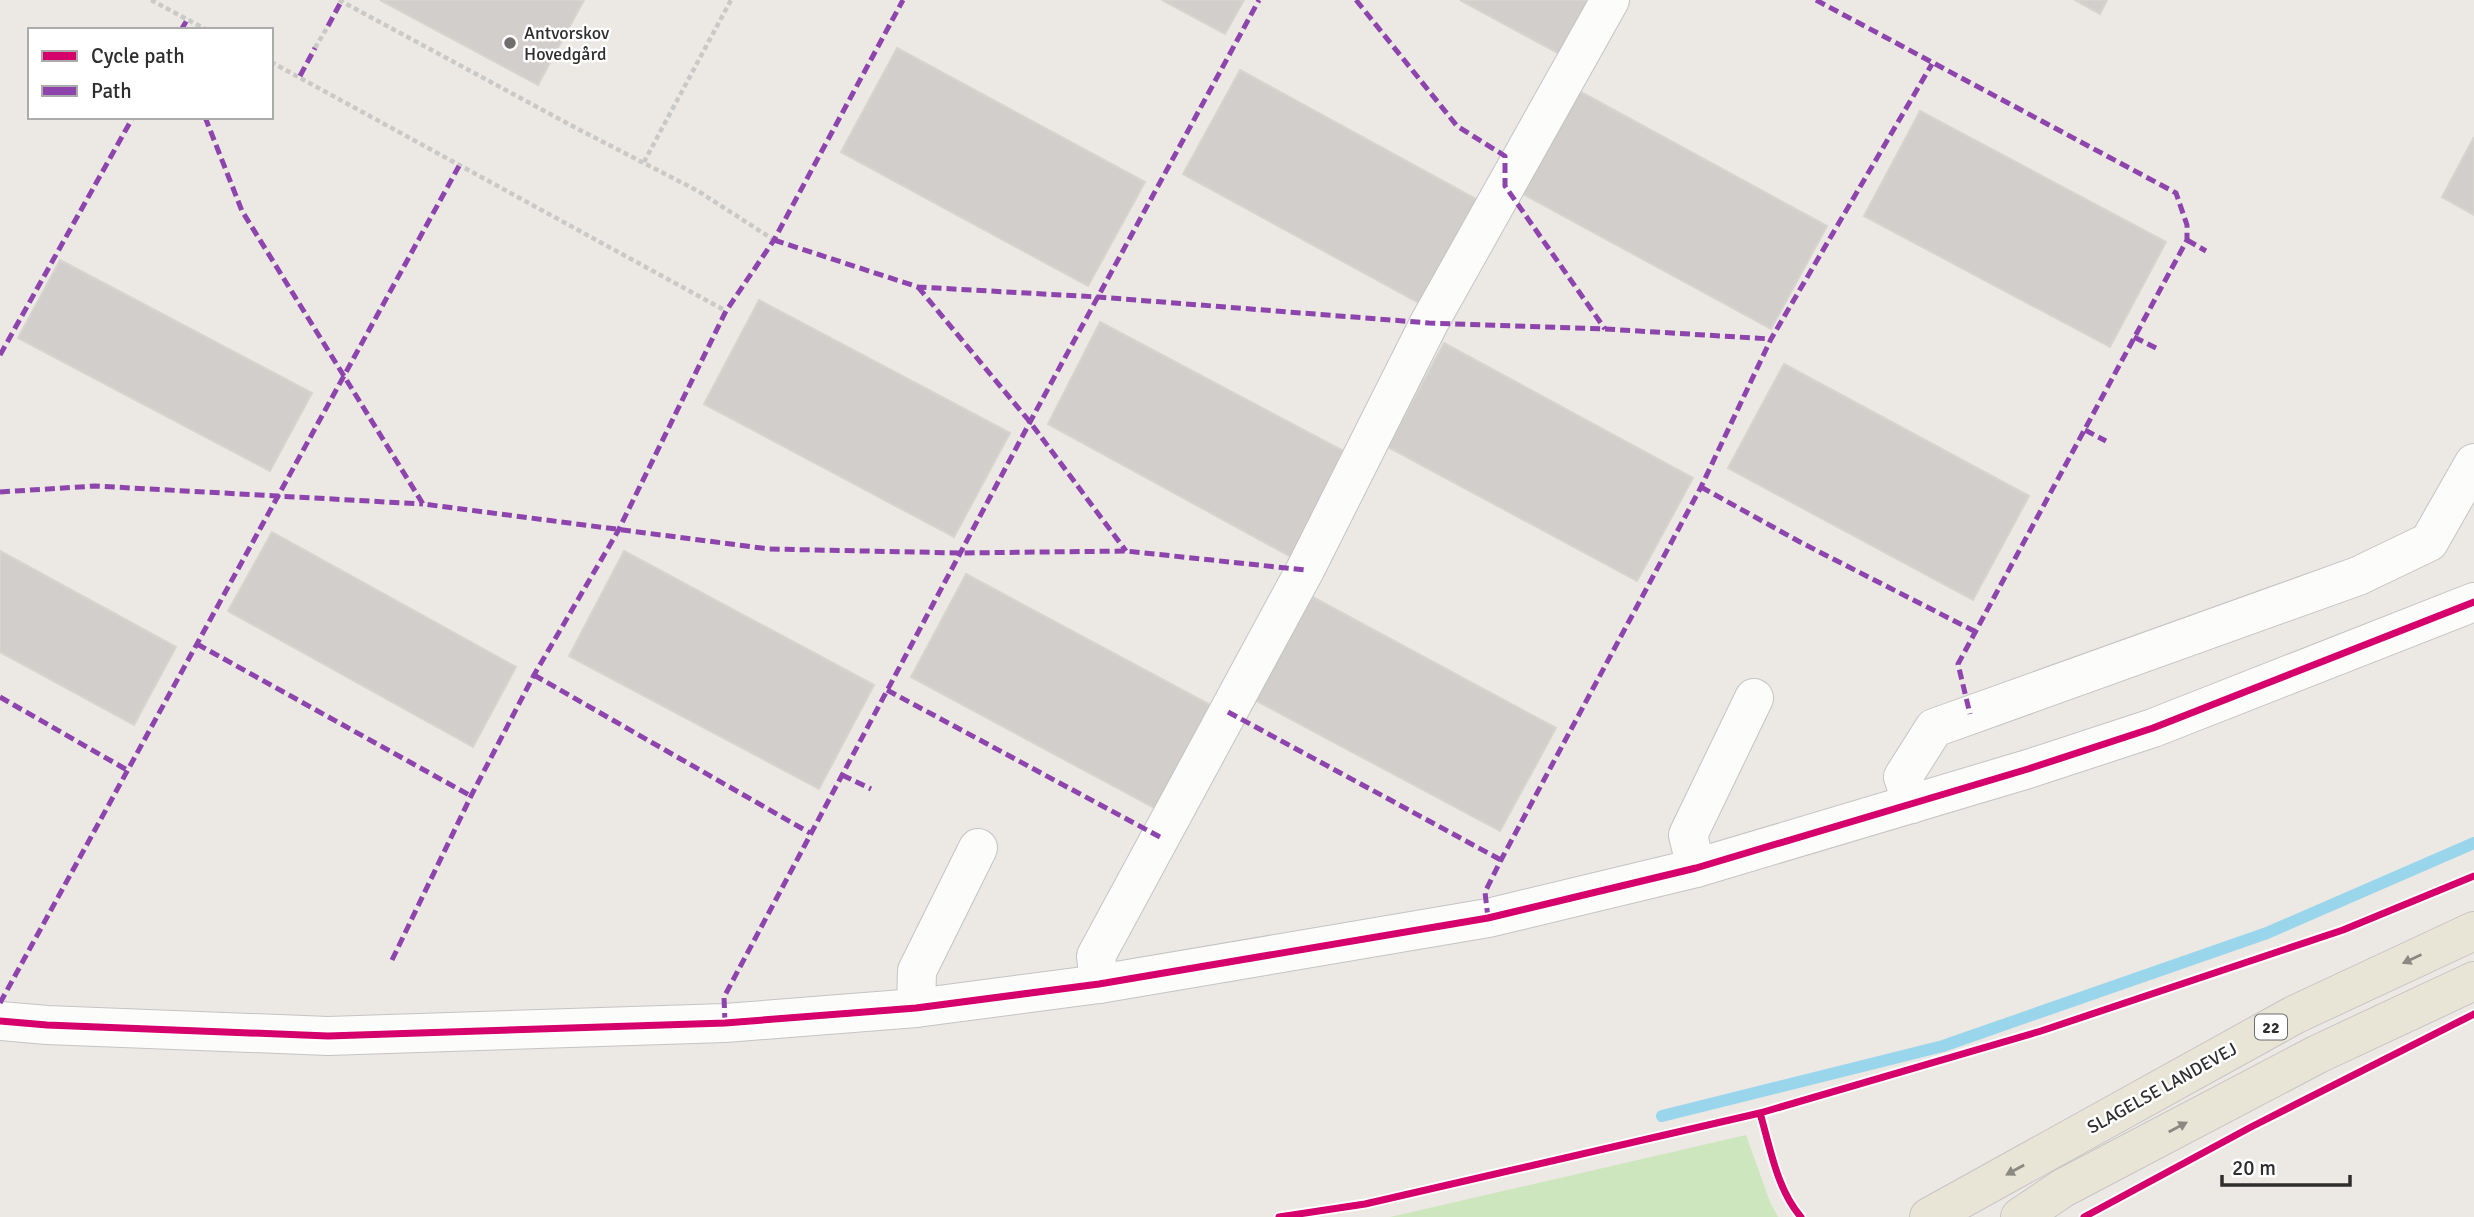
<svg xmlns="http://www.w3.org/2000/svg" width="2474" height="1217" font-family="Signika,sans-serif">
<style>
.green{fill:#cee6be}
.lines{fill:none;stroke-linecap:round;stroke-linejoin:round}
.stream{stroke:#99d6ec;stroke-width:12}
.building{fill:#d1cecb;stroke:#d7d4d0;stroke-width:2}
.minor-casing{stroke:#c5c4c5;stroke-width:40}
.major-casing{stroke:#c6c5c4;stroke-width:40}
.path{stroke:#c9c9c8;stroke-width:4.5;stroke-dasharray:5 3.5;stroke-linecap:butt}
.minor{stroke:#fcfcfb;stroke-width:38}
.major{stroke:#e8e4d6;stroke-width:38}
.quiet{stroke:#8e44ad;stroke-width:5;stroke-dasharray:10 5;stroke-linecap:butt}
.cycleway-casing{stroke:#fff;stroke-width:11}
.cycleway{stroke:#d6006c;stroke-width:7}
.oneway{fill:#8b8982}
.poi-dot{fill:#706f6e;stroke:#fff;stroke-width:2.5}
.labels{text-anchor:middle;stroke-width:5;stroke-linejoin:round;paint-order:stroke}
.shield{fill:#fff;stroke:#6d6d6d;stroke-width:2}
.shield-label{font-size:16px;font-weight:bold;fill:#2e2e2e}
.poi-label{font-size:18px;fill:#2e2e2e;stroke:#fff;text-anchor:start}
.street-label{font-size:18px;fill:#2e2e2e;stroke:#fff}
</style>
<rect width="100%" height="100%" fill="#ece8e4"/>
<path class="green" d="M 1746,1135 L 1770,1202 L 1778,1217 L 1390,1217 Z"/>
<g class="lines">
<path class="stream" d="M 1662,1116 L 1943,1046 L 2267,933 L 2474,843"/>
</g>
<g class="building">
<path d="M 380,0 L 584,0 L 538,85 Z"/>
<path d="M 1162,0 L 1244,0 L 1225,34 Z"/>
<path d="M 1460,0 L 1596,0 L 1565,57 Z"/>
<path d="M 2075,0 L 2107,0 L 2100,14 Z"/>
<path d="M 897,48 L 1145,182 L 1088,286 L 841,152 Z"/>
<path d="M 1240,70 L 1485,204 L 1428,308 L 1183,174 Z"/>
<path d="M 1579,91 L 1827,226 L 1771,329 L 1523,194 Z"/>
<path d="M 1920,111 L 2166,242 L 2110,347 L 1864,216 Z"/>
<path d="M 2474,137 L 2474,215 L 2442,197 Z"/>
<path d="M 60,260 L 312,393 L 270,471 L 18,338 Z"/>
<path d="M 759,300 L 1010,433 L 954,537 L 704,404 Z"/>
<path d="M 1100,322 L 1351,455 L 1293,558 L 1048,424 Z"/>
<path d="M 1444,343 L 1693,478 L 1637,581 L 1388,447 Z"/>
<path d="M 1784,364 L 2029,496 L 1973,600 L 1728,468 Z"/>
<path d="M 272,532 L 516,667 L 473,747 L 228,611 Z"/>
<path d="M 0,551 L 176,647 L 134,725 L 0,652 Z"/>
<path d="M 624,551 L 874,685 L 819,789 L 569,656 Z"/>
<path d="M 966,574 L 1214,707 L 1158,810 L 911,677 Z"/>
<path d="M 1307,594 L 1556,728 L 1500,831 L 1251,698 Z"/>
</g>
<g class="lines">
<defs>
<g id="minor">
<path d="M 1912,804 L 1903,777 L 1934,728 L 2358,576 L 2429,542 L 2474,463"/>
<path d="M 1696,868 L 1688,835 L 1754,698"/>
<path d="M 1099,984 L 1096,956 L 1305,570 L 1429,323 L 1610,0"/>
<path d="M 916,1008 L 917,971 L 978,848"/>
<path d="M 0,1021 L 47,1025 L 328,1036 L 725,1023 L 916,1008 L 1099,984 L 1488,918 L 1696,868 L 2028,769 L 2153,728 L 2474,602"/>
</g>
<g id="major">
<path d="M 1929,1217 L 2294,1015 L 2474,931"/>
<path d="M 2020,1217 L 2063,1188 L 2318,1054 L 2474,981"/>
</g>
</defs>
<use href="#minor" class="minor-casing"/>
<use href="#major" class="major-casing"/>
<g class="path">
<path d="M 151,0 L 207,30"/>
<path d="M 339,0 L 576,128 L 698,191 L 774,240"/>
<path d="M 315,48 L 328,26"/>
<path d="M 271,62 L 726,311"/>
<path d="M 644,162 L 731,0"/>
</g>
<use href="#minor" class="minor"/>
<use href="#major" class="major"/>
<g class="quiet">
<path d="M 1356,0 L 1457,126 L 1505,156 L 1505,186 L 1605,329"/>
<path d="M 1816,0 L 2176,193 L 2187,225 L 2187,240 L 1958,664 L 1970,714"/>
<path d="M 328,26 L 342,0"/>
<path d="M 181,30 L 187,20"/>
<path d="M 300,76 L 315,48"/>
<path d="M 205,117 L 242,211 L 423,504 L 769,549 L 962,553 L 1126,551 L 1305,570"/>
<path d="M 774,240 L 918,287 L 1098,297 L 1429,323 L 1605,329 L 1771,339"/>
<path d="M 2187,240 L 2206,251"/>
<path d="M 918,287 L 1030,422 L 1126,551"/>
<path d="M 2134,337 L 2156,348"/>
<path d="M 0,355 L 133,117"/>
<path d="M 2085,430 L 2106,441"/>
<path d="M 1701,487 L 1800,542 L 1976,632"/>
<path d="M 0,492 L 95,486 L 423,504"/>
<path d="M 197,644 L 471,796"/>
<path d="M 534,675 L 810,833"/>
<path d="M 887,690 L 1160,837"/>
<path d="M 0,697 L 127,770"/>
<path d="M 1228,712 L 1501,860"/>
<path d="M 842,775 L 871,789"/>
<path d="M 1488,918 L 1485,892 L 1501,860 L 1701,487 L 1771,339 L 1932,64"/>
<path d="M 392,960 L 471,796 L 534,675 L 618,531 L 726,311 L 774,240 L 903,0"/>
<path d="M 0,1003 L 459,166"/>
<path d="M 725,1023 L 724,997 L 1030,422 L 1259,0"/>
</g>
<defs>
<g id="cycleway">
<path d="M 0,1021 L 47,1025 L 328,1036 L 725,1023 L 916,1008 L 1099,984 L 1488,918 L 1696,868 L 2028,769 L 2153,728 L 2474,602"/>
<path d="M 1760,1113 C 1770,1147 1777,1190 1801,1217"/>
<path d="M 1279,1217 L 1365,1204 L 1760,1113 L 2041,1031 L 2343,930 L 2474,876"/>
<path d="M 2084,1217 L 2251,1127 L 2474,1014"/>
</g>
</defs>
<use href="#cycleway" class="cycleway-casing"/>
<use href="#cycleway" class="cycleway"/>
</g>
<defs><path id="oneway-solid" d="M-6-.8H1V-3.2L6.5 0L1 3.2V.8H-6Z" transform="scale(1.75)"/></defs>
<g class="oneway">
<use href="#oneway-solid" transform="translate(2412 959) rotate(155)"/>
<use href="#oneway-solid" transform="translate(2178 1127) rotate(-28)"/>
<use href="#oneway-solid" transform="translate(2015 1170) rotate(151)"/>
</g>
<circle class="poi-dot" cx="510" cy="43" r="7"/>
<g class="labels">
<rect class="shield" x="2255" y="1014.5" width="32" height="25" rx="5"/>
<g class="shield-label">
<text x="2271" y="1033">22</text>
</g>
<g class="poi-label">
<text x="524" y="39">Antvorskov<tspan x="524" dy="21">Hovedgård</tspan></text>
</g>
<g class="street-label">
<text transform="translate(2162 1088) rotate(-29)" y="6">SLAGELSE LANDEVEJ</text>
</g>
</g>
<rect x="28" y="28" width="245" height="91" fill="#ffffff" stroke="#ababab" stroke-width="2"/>
<rect x="42" y="51" width="35" height="10" fill="#d6006c" stroke="#ababab" stroke-width="2"/>
<text x="91" y="63" font-size="21" fill="#2e2e2e">Cycle path</text>
<rect x="42" y="86" width="35" height="10" fill="#8e44ad" stroke="#ababab" stroke-width="2"/>
<text x="91" y="98" font-size="21" fill="#2e2e2e">Path</text>
<path d="M2222 1175v10h128v-10" fill="none" stroke="#2e2e2e" stroke-width="3.5"/>
<text x="2232" y="1175" font-size="21" fill="#2e2e2e" stroke="#ffffff" stroke-width="5" paint-order="stroke">20 m</text>
</svg>
